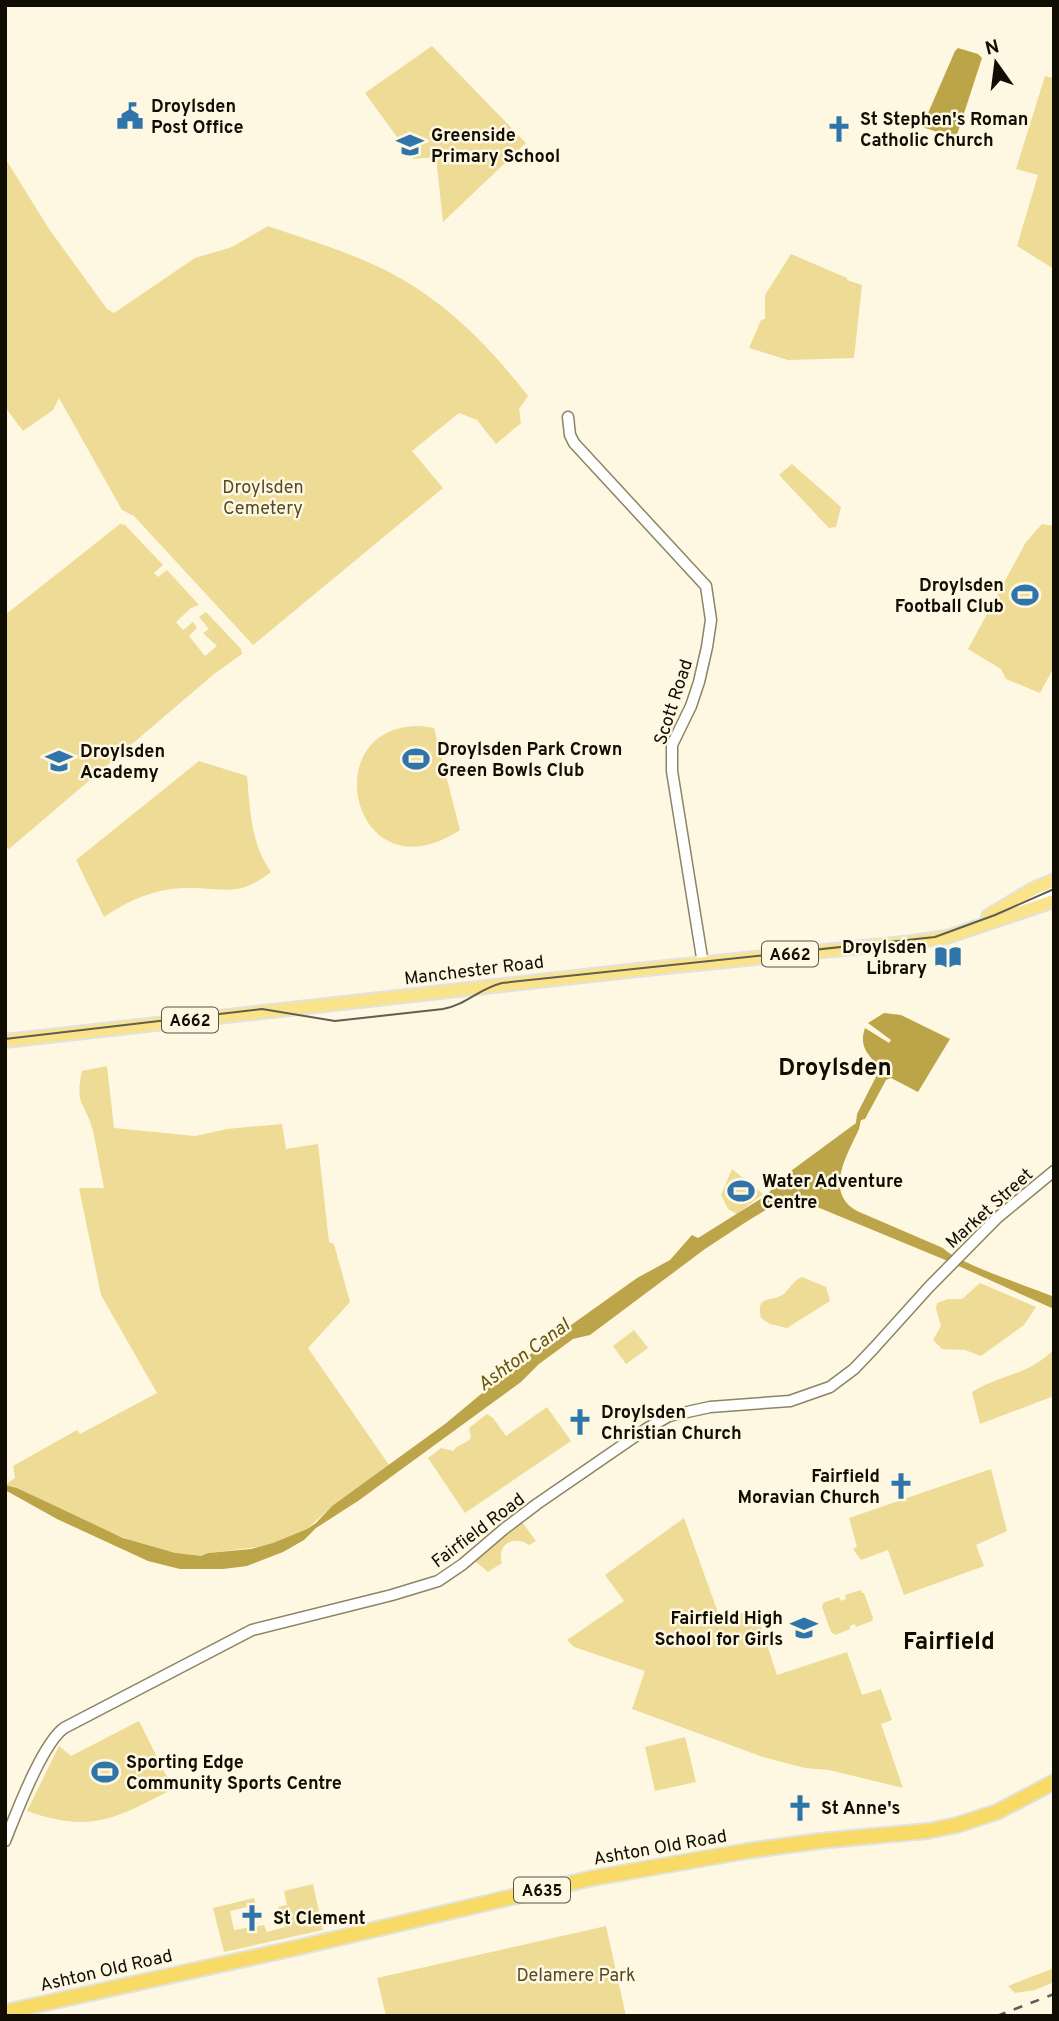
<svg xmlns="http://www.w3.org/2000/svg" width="1059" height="2021" font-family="Overpass,sans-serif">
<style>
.green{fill:#eddb96}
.water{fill:#bca448}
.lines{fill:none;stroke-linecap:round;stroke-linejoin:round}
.tertiary-casing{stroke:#8d8463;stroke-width:13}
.primary-casing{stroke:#e2e2e1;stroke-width:16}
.trunk-casing{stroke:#e2e2e1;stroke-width:18}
.tertiary{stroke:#fff;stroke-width:10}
.primary{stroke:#f9e48c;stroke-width:12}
.trunk{stroke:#f7db66;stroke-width:14}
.tram{stroke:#615d50;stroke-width:2}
.rail{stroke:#615d50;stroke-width:2.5;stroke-dasharray:9 9;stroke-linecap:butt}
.labels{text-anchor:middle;stroke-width:5;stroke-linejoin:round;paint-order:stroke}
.shield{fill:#fef8e3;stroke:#575446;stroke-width:2}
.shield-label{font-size:16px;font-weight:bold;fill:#100d03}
.poi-label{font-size:18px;font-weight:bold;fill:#100d03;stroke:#fef8e3;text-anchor:start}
.park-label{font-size:18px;fill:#544a23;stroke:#fef8e3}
.street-label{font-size:18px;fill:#100d03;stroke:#fef8e3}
.water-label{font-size:19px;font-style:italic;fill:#64540c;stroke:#fef8e3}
.district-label{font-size:24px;font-weight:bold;fill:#100d03;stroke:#fef8e3}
</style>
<rect width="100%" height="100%" fill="#fef8e3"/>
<g class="green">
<path d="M 432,46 L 526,143 L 443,222 L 436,157 L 413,159 L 365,93 Z"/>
<path d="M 1045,76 L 1054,78 L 1054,269 L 1017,246 L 1038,175 L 1016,169 Z"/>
<path d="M 5,158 L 49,229 L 107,309 L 114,313 L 195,258 L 232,247 L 268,226 C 305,239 343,250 379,267 C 440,296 487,343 528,396 L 519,409 L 521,423 L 496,444 L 477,420 L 459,413 L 412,451 L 443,488 L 253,645 L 134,516 L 122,510 L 59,398 L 53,410 L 23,431 L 5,407 Z"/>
<path d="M 791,254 L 847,278 L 847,280 L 862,285 L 854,358 L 788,360 L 749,348 L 761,320 L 765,319 L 765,295 Z"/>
<path d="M 792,464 L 841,507 L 836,527 L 829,528 L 779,475 Z"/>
<path d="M 120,524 L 125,525 L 163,565 L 154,573 L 158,577 L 167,570 L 199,605 L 191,608 L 176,622 L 183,630 L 193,622 L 197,628 L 189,636 L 205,656 L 217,646 L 203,633 L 209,629 L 199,617 L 206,612 L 241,649 L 242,654 L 214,674 L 9,849 L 5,847 L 5,615 Z"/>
<path d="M 1042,524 L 1054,526 L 1054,667 L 1040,693 L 1006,679 L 1001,669 L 968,649 L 1026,542 Z"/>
<path d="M 421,726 L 434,728 L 460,830 C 352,901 313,723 421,726 Z"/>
<path d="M 199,761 L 247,776 C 250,809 251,844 271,872 C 236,899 224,887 184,888 C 154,889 129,900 104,917 L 76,860 Z"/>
<path d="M 107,1066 L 114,1128 L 195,1136 L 227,1129 L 282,1124 L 286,1149 L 318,1144 L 329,1242 L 334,1244 L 350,1302 L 308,1348 L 389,1465 L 332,1506 L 307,1529 L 266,1546 L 208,1553 C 181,1573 48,1503 17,1488 L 5,1485 L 15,1478 L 13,1466 L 77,1430 L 80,1434 L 157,1393 L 101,1295 L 79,1188 L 104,1188 C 100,1169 97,1150 93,1131 C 86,1103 74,1106 82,1071 Z"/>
<path d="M 732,1169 L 763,1194 L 737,1214 L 728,1209 L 721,1195 Z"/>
<path d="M 802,1277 L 826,1287 L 830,1301 L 787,1328 L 770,1324 L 761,1318 C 755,1293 774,1303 785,1293 C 791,1287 793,1281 802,1277 Z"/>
<path d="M 980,1283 L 1036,1307 L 1024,1325 L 981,1356 L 965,1350 L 942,1349 L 933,1340 L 941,1326 L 936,1309 L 937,1303 L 948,1299 L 962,1299 Z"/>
<path d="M 634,1330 L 648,1348 L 626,1364 L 613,1346 Z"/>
<path d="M 1054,1349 L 1054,1396 L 980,1424 L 972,1392 C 999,1375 1030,1375 1054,1349 Z"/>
<path d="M 547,1407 L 571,1441 L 465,1513 L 428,1458 L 441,1448 L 453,1451 C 459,1443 466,1444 471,1438 L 469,1428 L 487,1414 L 493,1418 L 506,1436 Z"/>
<path d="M 991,1469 L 1007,1531 L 976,1545 L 984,1566 L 904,1595 L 888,1550 L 861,1560 L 853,1549 L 857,1547 L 849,1518 Z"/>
<path d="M 684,1518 L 721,1621 L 755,1608 L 777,1675 L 847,1652 L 862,1695 L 881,1689 L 892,1720 L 881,1724 L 903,1788 L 829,1770 L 805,1768 L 763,1757 L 632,1709 L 645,1671 L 574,1647 L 567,1640 L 624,1601 L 605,1575 Z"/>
<path d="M 522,1522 L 536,1541 L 529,1545 C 514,1535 496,1544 502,1563 L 488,1572 L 475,1561 Z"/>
<path d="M 861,1590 L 862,1593 L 864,1593 L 873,1618 L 872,1621 L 856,1627 L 855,1624 L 850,1626 L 850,1629 L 835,1635 L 831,1632 L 822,1607 L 823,1603 L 839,1597 L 841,1601 L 846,1599 L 845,1595 Z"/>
<path d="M 139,1721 L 173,1789 C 116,1818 92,1834 27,1811 L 59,1746 L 71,1756 Z"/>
<path d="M 685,1737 L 696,1782 L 655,1791 L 645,1747 Z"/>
<path d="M 313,1884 L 323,1930 L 224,1952 L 213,1908 L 254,1898 L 256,1905 L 230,1911 L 234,1930 L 264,1925 L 267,1932 L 285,1927 L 278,1907 L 287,1905 L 284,1891 Z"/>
<path d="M 606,1926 L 626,2016 L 386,2016 L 377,1978 Z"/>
<path d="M 1054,1968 L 1054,1982 L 1035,1990 L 1015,1993 L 1008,1986 Z"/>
</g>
<g class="water">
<path d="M 958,48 L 978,54 L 982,58 L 956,138 L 922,127 L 955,51 Z"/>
<path d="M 884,1013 L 901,1015 L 950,1039 L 918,1092 L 891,1078 L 886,1080 L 865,1119 L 861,1120 L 859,1129 C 848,1154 823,1192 857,1211 L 943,1248 C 957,1263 1030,1287 1054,1297 L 1054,1309 L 943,1259 L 805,1202 L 779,1202 L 746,1222 L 705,1249 L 590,1335 L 573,1339 L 539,1364 L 521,1382 L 358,1501 L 316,1528 L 304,1540 L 283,1552 L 247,1566 L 223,1569 L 180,1569 L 148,1561 L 57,1519 L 5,1490 L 5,1485 L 17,1488 L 123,1538 L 175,1553 L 201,1556 L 208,1553 L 251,1549 L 273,1543 L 307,1529 L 316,1523 L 332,1506 L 445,1424 L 522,1360 L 637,1278 L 670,1260 L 692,1235 L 698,1238 L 767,1195 L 780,1179 L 856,1123 L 857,1114 L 880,1069 C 870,1055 858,1049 865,1028 L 889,1043 L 891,1040 L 868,1023 Z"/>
</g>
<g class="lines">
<defs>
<g id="tertiary">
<path d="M 568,417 L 570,435 L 574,443 L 706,586 L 711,620 L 707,647 L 699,682 L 691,706 L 672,745 L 672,771 L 703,964"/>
<path d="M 1008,911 L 1054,892"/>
<path d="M 5,1841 C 16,1814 42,1744 64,1728 L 252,1630 L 392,1595 L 438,1581 L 463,1564 L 504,1529 L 537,1504 L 646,1429 L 669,1416 L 710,1407 L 790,1401 L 830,1387 L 854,1369 L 874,1348 L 929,1287 L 997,1218 L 1054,1171"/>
</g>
<g id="primary">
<path d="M 988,916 L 1033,889 L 1054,880"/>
<path d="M 5,1041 L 637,970 L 913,942 L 947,937 L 1054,901"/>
</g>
<path id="trunk" d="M 5,2012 L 300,1947 L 593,1878 L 747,1851 L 819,1841 L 928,1831 L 957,1825 L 997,1812 L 1054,1782"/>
</defs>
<use href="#tertiary" class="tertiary-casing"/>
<use href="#primary" class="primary-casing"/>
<use href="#trunk" class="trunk-casing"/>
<use href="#tertiary" class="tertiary"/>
<use href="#primary" class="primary"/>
<use href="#trunk" class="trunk"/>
<path class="tram" d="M 5,1039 L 262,1009 L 335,1021 L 443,1009 C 466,1005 480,988 502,983 L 935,937 L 995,915 L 1054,889"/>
<path class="rail" d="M 997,2016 L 1054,1994"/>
</g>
<defs>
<symbol id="civic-bare" viewBox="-9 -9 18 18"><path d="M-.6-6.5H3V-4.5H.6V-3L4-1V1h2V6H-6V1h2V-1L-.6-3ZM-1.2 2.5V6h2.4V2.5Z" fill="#2f75a9" stroke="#fef8e3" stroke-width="2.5" paint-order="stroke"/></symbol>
<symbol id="church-bare" viewBox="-9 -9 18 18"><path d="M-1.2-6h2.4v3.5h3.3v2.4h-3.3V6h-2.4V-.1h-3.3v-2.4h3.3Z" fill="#2f75a9" stroke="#fef8e3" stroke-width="2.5" paint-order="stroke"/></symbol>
<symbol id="school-bare" viewBox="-9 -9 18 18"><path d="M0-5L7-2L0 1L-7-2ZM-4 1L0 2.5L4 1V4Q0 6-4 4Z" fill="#2f75a9" stroke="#fef8e3" stroke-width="2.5" paint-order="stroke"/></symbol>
<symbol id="stadium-bare" viewBox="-9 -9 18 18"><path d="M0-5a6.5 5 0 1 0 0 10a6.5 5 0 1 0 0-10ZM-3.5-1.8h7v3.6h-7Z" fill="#2f75a9" stroke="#fef8e3" stroke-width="2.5" paint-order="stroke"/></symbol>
<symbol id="library-bare" viewBox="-9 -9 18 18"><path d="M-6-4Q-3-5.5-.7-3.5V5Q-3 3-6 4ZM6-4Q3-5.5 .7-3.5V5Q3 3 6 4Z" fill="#2f75a9" stroke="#fef8e3" stroke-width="2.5" paint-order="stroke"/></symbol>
</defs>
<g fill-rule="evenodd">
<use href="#civic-bare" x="111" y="97" width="38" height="38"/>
<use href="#church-bare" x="820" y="110" width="38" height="38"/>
<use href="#school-bare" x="391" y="126" width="38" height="38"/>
<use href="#stadium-bare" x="1006" y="576" width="38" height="38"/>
<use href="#stadium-bare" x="397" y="740" width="38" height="38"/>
<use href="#school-bare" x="40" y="742" width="38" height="38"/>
<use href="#library-bare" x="929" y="938" width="38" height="38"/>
<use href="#stadium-bare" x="722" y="1172" width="38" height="38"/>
<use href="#church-bare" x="561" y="1403" width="38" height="38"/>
<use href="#church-bare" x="882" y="1467" width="38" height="38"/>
<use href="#school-bare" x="785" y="1609" width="38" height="38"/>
<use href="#stadium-bare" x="86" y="1753" width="38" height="38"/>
<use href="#church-bare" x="781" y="1789" width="38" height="38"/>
<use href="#church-bare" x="233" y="1899" width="38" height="38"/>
</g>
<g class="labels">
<g class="shield">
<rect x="762" y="941.5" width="56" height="25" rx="5"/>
<rect x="162" y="1007.5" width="56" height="25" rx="5"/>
<rect x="514" y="1877.5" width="56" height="25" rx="5"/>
</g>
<g class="shield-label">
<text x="790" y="960">A662</text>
<text x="190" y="1026">A662</text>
<text x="542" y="1896">A635</text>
</g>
<g class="poi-label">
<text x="151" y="112">Droylsden<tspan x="151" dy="21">Post Office</tspan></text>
<text x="860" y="125">St Stephen's Roman<tspan x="860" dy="21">Catholic Church</tspan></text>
<text x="431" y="141">Greenside<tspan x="431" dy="21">Primary School</tspan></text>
<text x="1004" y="591" text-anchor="end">Droylsden<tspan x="1004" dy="21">Football Club</tspan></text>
<text x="437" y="755">Droylsden Park Crown<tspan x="437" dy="21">Green Bowls Club</tspan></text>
<text x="80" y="757">Droylsden<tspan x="80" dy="21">Academy</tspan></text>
<text x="927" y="953" text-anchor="end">Droylsden<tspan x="927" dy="21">Library</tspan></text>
<text x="762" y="1187">Water Adventure<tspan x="762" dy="21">Centre</tspan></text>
<text x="601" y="1418">Droylsden<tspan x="601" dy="21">Christian Church</tspan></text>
<text x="880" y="1482" text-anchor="end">Fairfield<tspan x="880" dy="21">Moravian Church</tspan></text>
<text x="783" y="1624" text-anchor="end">Fairfield High<tspan x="783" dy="21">School for Girls</tspan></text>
<text x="126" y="1768">Sporting Edge<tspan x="126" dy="21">Community Sports Centre</tspan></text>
<text x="821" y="1814">St Anne's</text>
<text x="273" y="1924">St Clement</text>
</g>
<g class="park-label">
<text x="263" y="493">Droylsden<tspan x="263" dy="21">Cemetery</tspan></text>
<text x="576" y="1981">Delamere Park</text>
</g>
<g class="street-label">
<text transform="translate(673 702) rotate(-72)" y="6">Scott Road</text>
<text transform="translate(474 970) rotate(-7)" y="6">Manchester Road</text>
<text transform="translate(989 1208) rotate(-42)" y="6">Market Street</text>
<text transform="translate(478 1530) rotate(-37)" y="6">Fairfield Road</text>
<text transform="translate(660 1847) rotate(-10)" y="6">Ashton Old Road</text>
<text transform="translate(106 1970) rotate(-13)" y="6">Ashton Old Road</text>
</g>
<g class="water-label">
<text transform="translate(523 1354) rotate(-36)" y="7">Ashton Canal</text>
</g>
<g class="district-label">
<text x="835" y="1075">Droylsden</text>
<text x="949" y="1649">Fairfield</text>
</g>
</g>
<rect width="1059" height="2021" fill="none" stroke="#100d03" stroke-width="14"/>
<g transform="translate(996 63) rotate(346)" stroke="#fef8e3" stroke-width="5" paint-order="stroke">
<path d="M0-5L12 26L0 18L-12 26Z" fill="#100d03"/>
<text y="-10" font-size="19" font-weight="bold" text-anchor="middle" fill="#100d03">N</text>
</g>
</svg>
